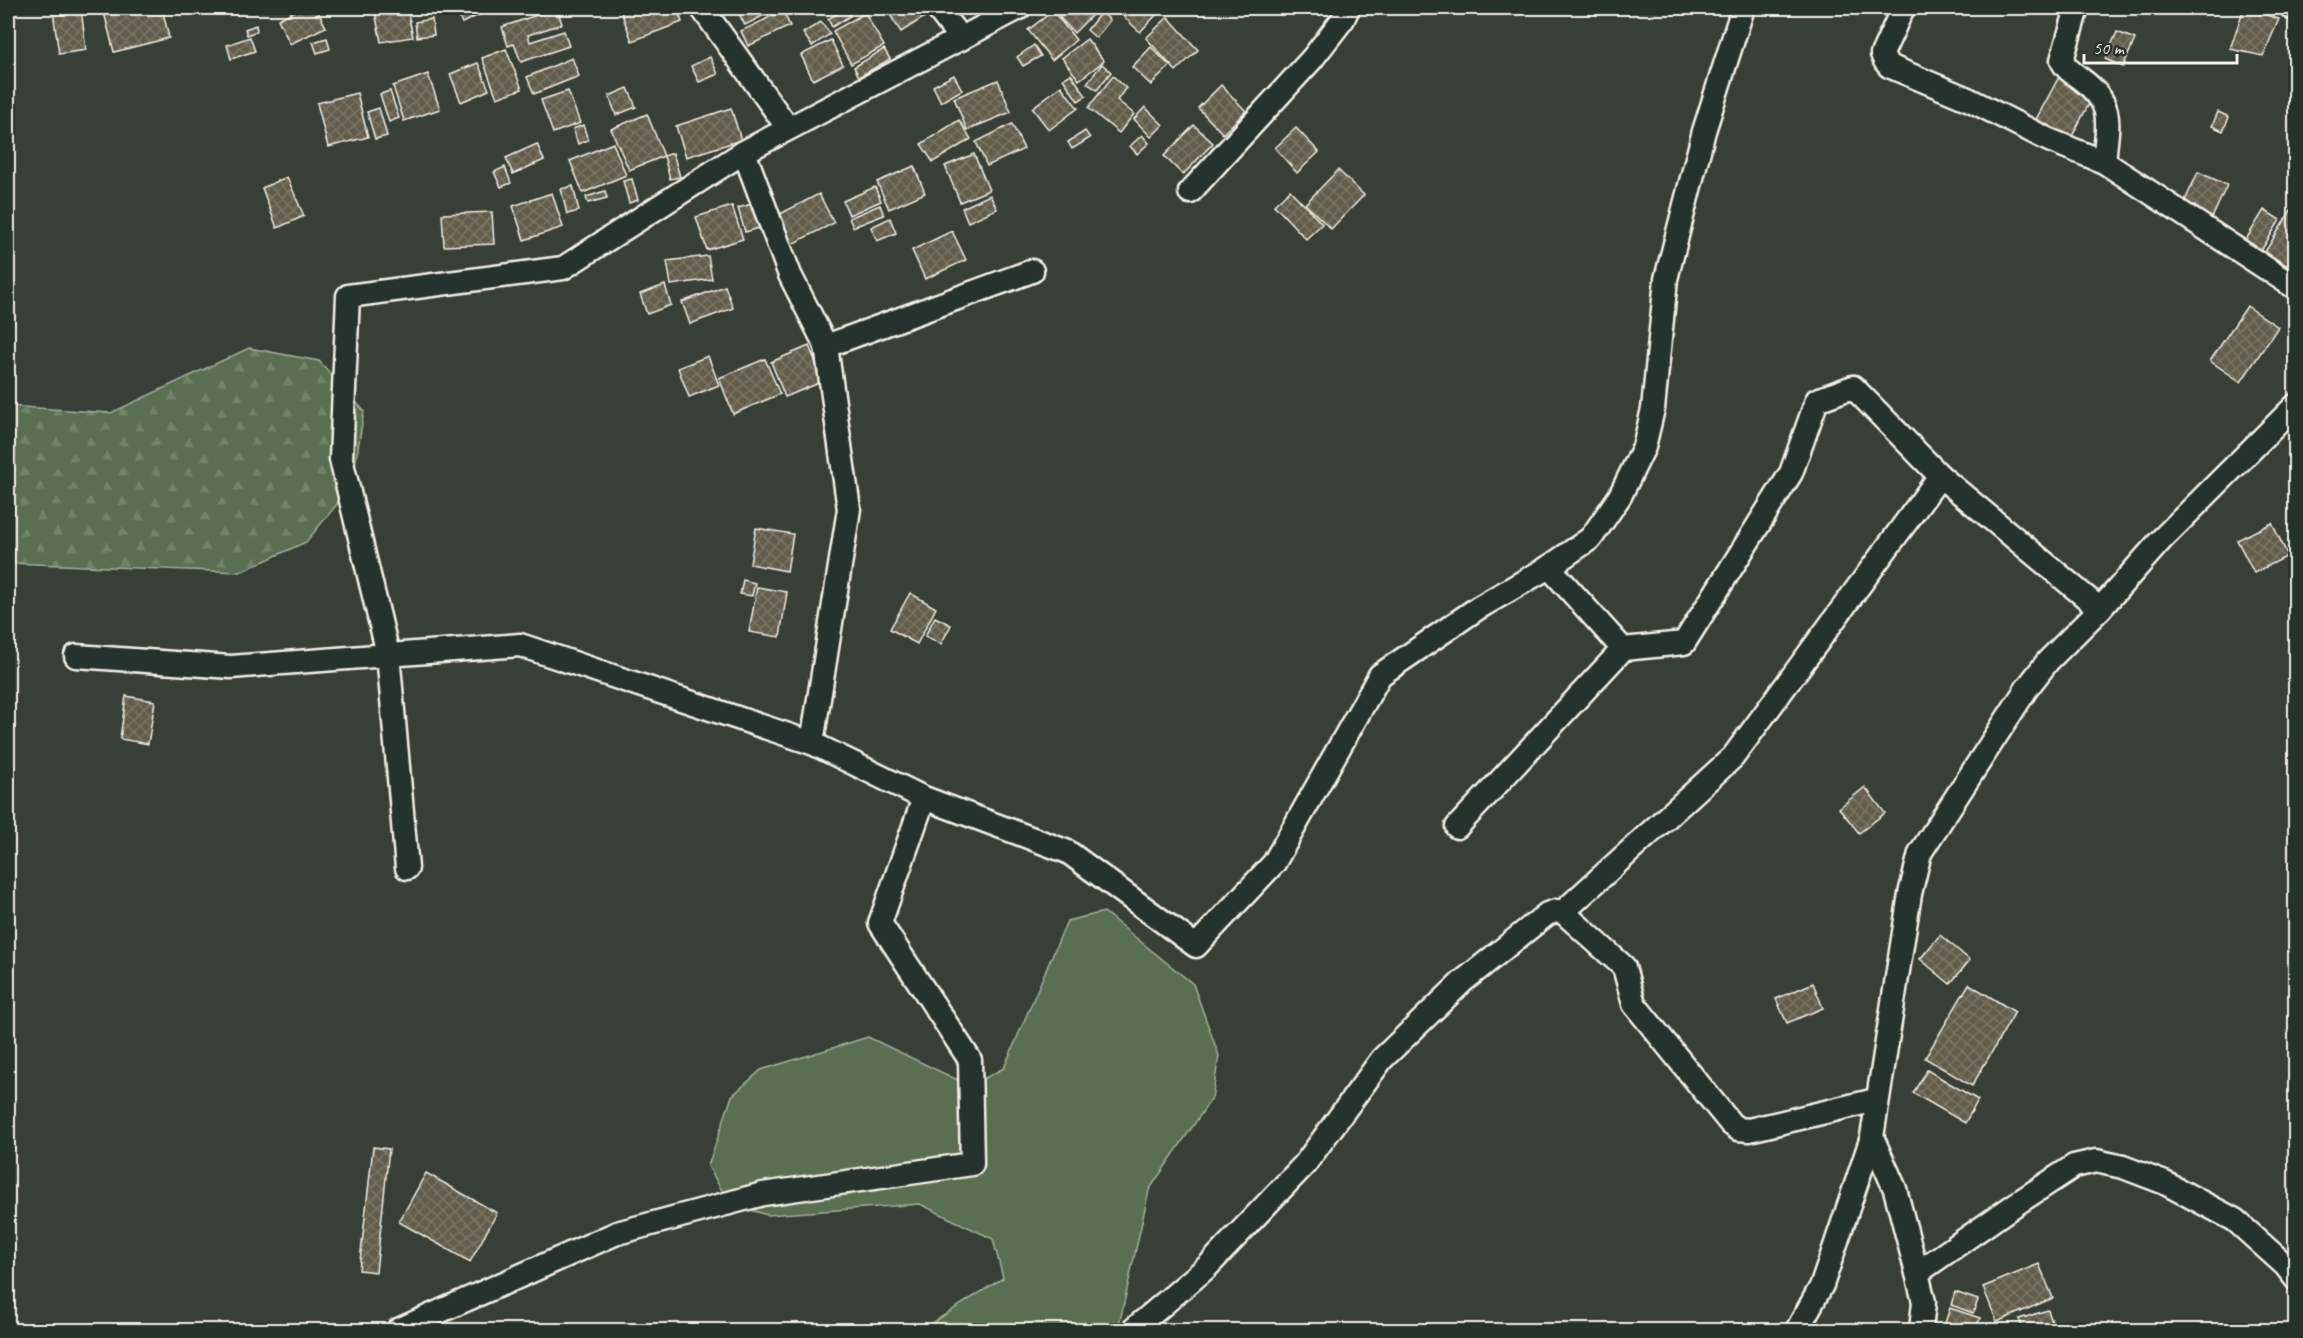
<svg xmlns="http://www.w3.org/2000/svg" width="2303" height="1338" font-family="Caveat,sans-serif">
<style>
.green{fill:#5a6e51;stroke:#a7b09c;stroke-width:1.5}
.forest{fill:url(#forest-firs);stroke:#a7b09c;stroke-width:1.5}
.building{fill:url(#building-cross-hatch);stroke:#f4f1e8;stroke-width:1.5}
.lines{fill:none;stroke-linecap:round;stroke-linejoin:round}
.minor-casing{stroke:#f4f1e8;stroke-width:27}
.minor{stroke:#26332d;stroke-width:22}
</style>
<defs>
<pattern id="forest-firs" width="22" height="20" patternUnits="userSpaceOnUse" patternTransform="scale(1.5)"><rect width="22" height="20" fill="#5a6e51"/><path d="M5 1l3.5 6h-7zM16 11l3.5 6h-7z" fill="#72836a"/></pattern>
<pattern id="building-cross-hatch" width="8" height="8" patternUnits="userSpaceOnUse" patternTransform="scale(1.5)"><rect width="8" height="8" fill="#625c4b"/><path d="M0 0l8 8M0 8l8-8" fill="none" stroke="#797465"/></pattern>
</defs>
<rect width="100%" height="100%" fill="#383f36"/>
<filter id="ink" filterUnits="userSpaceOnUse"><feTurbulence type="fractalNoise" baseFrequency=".0167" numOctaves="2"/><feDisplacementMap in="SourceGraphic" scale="12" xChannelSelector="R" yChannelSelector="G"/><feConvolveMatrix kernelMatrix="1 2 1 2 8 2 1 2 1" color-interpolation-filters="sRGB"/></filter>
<g filter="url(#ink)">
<path class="green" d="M 1104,912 L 1193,984 L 1219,1056 L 1212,1098 L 1149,1190 L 1118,1330 L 921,1330 L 1003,1278 L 993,1239 L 920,1204 L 767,1215 L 729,1203 L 708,1166 L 732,1096 L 761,1070 L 868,1037 L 970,1086 L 1004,1068 L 1067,921 Z"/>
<path class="forest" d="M 249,348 L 319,361 L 364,411 L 352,486 L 306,542 L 240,572 L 8,563 L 8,406 L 111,413 Z"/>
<g class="building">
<path d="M 81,8 L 86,50 L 59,54 L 53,12 Z"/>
<path d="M 103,8 L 162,8 L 169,38 L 114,52 Z"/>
<path d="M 301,8 L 316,8 L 326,27 L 290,44 L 278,19 Z"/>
<path d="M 399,8 L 407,8 L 413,37 L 381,42 L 375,12 Z"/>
<path d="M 455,8 L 494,8 L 462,23 Z"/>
<path d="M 557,8 L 562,24 L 528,35 L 530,42 L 564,31 L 569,46 L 521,62 L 514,44 L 508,46 L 502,27 Z"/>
<path d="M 625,8 L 677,8 L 682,22 L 632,41 L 620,9 Z"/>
<path d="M 736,8 L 775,8 L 776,9 L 745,25 Z"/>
<path d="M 846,8 L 850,16 L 832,27 L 828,19 Z"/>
<path d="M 891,8 L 928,8 L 931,13 L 901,32 L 887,10 Z"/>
<path d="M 1068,8 L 1089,8 L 1094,13 L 1074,33 L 1059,17 Z"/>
<path d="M 1132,8 L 1150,8 L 1157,14 L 1140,32 L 1123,16 Z"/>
<path d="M 2244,8 L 2279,19 L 2263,56 L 2230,49 Z"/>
<path d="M 783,11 L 790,26 L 748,46 L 741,31 Z"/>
<path d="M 1053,11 L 1076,40 L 1052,60 L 1028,30 Z"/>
<path d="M 1101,12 L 1110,20 L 1096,38 L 1087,30 Z"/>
<path d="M 865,13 L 884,46 L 851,64 L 833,31 Z"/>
<path d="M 1168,17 L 1198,50 L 1176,71 L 1146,38 Z"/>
<path d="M 432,19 L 434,35 L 417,37 L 415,22 Z"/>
<path d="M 821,22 L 830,34 L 812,46 L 803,33 Z"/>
<path d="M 256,25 L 257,31 L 247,35 L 245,29 Z"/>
<path d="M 2117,32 L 2135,39 L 2123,67 L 2105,59 Z"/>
<path d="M 250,37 L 255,51 L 231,59 L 227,45 Z"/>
<path d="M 327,38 L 330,49 L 317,53 L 313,42 Z"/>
<path d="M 1087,39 L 1104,61 L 1079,80 L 1062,58 Z"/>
<path d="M 831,40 L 843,65 L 813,80 L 801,55 Z"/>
<path d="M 1034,45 L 1041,56 L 1023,66 L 1017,57 Z"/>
<path d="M 1151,47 L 1170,66 L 1151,85 L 1132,67 Z"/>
<path d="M 506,49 L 522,89 L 497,98 L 482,58 Z"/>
<path d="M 884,49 L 890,59 L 859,77 L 854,67 Z"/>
<path d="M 710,57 L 718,74 L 699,82 L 691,66 Z"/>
<path d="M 572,58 L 579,76 L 534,94 L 527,77 Z"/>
<path d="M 478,63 L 489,90 L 461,102 L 450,74 Z"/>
<path d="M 1102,64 L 1111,72 L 1097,90 L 1087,83 Z"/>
<path d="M 428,74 L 440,109 L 404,121 L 393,86 Z"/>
<path d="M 1071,74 L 1086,96 L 1078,101 L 1063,79 Z"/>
<path d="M 954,75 L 962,90 L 941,102 L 933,86 Z"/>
<path d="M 1113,76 L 1126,88 L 1117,100 L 1134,114 L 1119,133 L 1088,108 Z"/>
<path d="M 2059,77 L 2093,96 L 2068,144 L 2033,125 Z"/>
<path d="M 998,80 L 1011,112 L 967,130 L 954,98 Z"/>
<path d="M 1221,85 L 1246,111 L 1223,134 L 1198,108 Z"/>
<path d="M 1061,86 L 1078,108 L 1049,130 L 1032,108 Z"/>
<path d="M 628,88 L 636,107 L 616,115 L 609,96 Z"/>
<path d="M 390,91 L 399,118 L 389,122 L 380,94 Z"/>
<path d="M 568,91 L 580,123 L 553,133 L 541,100 Z"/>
<path d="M 357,93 L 368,137 L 328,147 L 317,103 Z"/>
<path d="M 1145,107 L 1163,125 L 1151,137 L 1134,119 Z"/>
<path d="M 379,108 L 387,136 L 375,139 L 367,112 Z"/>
<path d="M 731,108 L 741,140 L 686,157 L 676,126 Z"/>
<path d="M 2218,112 L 2229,117 L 2223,131 L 2212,126 Z"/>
<path d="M 647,114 L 664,156 L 629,170 L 611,129 Z"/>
<path d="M 959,120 L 971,139 L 933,162 L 921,144 Z"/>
<path d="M 1012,124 L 1024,149 L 987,166 L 976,142 Z"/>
<path d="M 583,125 L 588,140 L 578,144 L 573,129 Z"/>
<path d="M 1194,125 L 1213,143 L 1183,175 L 1164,156 Z"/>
<path d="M 1296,128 L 1319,152 L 1297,173 L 1275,148 Z"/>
<path d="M 1085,131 L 1090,138 L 1072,149 L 1068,142 Z"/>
<path d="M 1142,135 L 1149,143 L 1137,154 L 1130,146 Z"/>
<path d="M 613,143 L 626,175 L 583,193 L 570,161 Z"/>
<path d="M 537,144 L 544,160 L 513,174 L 506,158 Z"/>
<path d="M 673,153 L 680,177 L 670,179 L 664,156 Z"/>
<path d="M 974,154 L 989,190 L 960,202 L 945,166 Z"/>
<path d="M 914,166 L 925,193 L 889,209 L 877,182 Z"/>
<path d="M 505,167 L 511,183 L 501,187 L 494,172 Z"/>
<path d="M 1338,170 L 1364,195 L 1331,229 L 1305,204 Z"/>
<path d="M 2198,172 L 2227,185 L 2212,218 L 2183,205 Z"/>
<path d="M 287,177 L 304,216 L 277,228 L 262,188 Z"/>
<path d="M 632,179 L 638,200 L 629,203 L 623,181 Z"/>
<path d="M 573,186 L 579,211 L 567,214 L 561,189 Z"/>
<path d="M 875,187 L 881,201 L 849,215 L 843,201 Z"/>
<path d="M 1290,190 L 1322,224 L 1306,239 L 1274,205 Z"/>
<path d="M 605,191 L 607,198 L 588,203 L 586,197 Z"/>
<path d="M 552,193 L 563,227 L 524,240 L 513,206 Z"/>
<path d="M 819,194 L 834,223 L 790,245 L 776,216 Z"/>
<path d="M 990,195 L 997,209 L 968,222 L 962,208 Z"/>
<path d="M 752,204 L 760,228 L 745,232 L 738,208 Z"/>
<path d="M 880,205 L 884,215 L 853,227 L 849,218 Z"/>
<path d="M 732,206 L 743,239 L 707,250 L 696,217 Z"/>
<path d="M 2264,210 L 2280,220 L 2261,251 L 2245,241 Z"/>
<path d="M 2291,210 L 2296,213 L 2296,271 L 2265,252 Z"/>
<path d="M 492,212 L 494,244 L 444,246 L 442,214 Z"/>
<path d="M 890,218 L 896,233 L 877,241 L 871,227 Z"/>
<path d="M 952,231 L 966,260 L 925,279 L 912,250 Z"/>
<path d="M 708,256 L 712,279 L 671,285 L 667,261 Z"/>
<path d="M 665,285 L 671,305 L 647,314 L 640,294 Z"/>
<path d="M 725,286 L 733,308 L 690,324 L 682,302 Z"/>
<path d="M 2247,306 L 2278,327 L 2241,382 L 2210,361 Z"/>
<path d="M 809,346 L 824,381 L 785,397 L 771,362 Z"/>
<path d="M 708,356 L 719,385 L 689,397 L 678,368 Z"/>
<path d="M 765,359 L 780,394 L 733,414 L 719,378 Z"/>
<path d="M 2272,523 L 2288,556 L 2254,573 L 2237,540 Z"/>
<path d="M 756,528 L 793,534 L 787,571 L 750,564 Z"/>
<path d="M 743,580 L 755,583 L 752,596 L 740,594 Z"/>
<path d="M 757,587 L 787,592 L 780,637 L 749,632 Z"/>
<path d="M 910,593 L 936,608 L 917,644 L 890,629 Z"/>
<path d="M 935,617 L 951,625 L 941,644 L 925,636 Z"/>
<path d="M 126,696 L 155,701 L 148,744 L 120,739 Z"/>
<path d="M 1865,787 L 1885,813 L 1859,833 L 1839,808 Z"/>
<path d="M 1940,935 L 1970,960 L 1950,984 L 1920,959 Z"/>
<path d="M 1813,983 L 1823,1008 L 1787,1023 L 1776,999 Z"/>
<path d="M 1969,984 L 2015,1012 L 1972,1086 L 1925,1058 Z"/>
<path d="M 1927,1070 L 1978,1100 L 1965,1123 L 1913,1093 Z"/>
<path d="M 373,1147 L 389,1149 L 376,1272 L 359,1270 Z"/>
<path d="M 426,1173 L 497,1213 L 470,1262 L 399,1222 Z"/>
<path d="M 2039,1264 L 2053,1298 L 1997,1322 L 1983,1287 Z"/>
<path d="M 1955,1292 L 1978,1300 L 1973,1313 L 1951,1305 Z"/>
<path d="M 1950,1308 L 1980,1318 L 1976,1330 L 1943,1329 Z"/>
<path d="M 2048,1310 L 2053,1325 L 2036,1330 L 2023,1330 L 2019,1319 Z"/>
</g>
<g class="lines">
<defs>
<g id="minor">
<path d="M 702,8 L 788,128"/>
<path d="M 937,8 L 961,39"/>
<path d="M 1903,8 L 1882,54 L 1885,61 L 1889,66 L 1970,100 L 2049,140 L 2104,162 L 2296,288"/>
<path d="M 2077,8 L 2062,60 C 2065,69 2075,74 2082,80 C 2116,105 2107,125 2104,162"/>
<path d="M 2292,8 L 2296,9"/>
<path d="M 744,152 L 790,275 L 826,346 L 1032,271"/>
<path d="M 1190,192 L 1312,59 L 1343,19 L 1348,8"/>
<path d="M 1549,567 L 1623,649 L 1684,643 L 1791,473 L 1817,400 L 1853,387 L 1940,476"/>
<path d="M 76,656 L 231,667 L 520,645 L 812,743 L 924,798 L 880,923 L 970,1060 L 972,1164 L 763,1194 L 617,1233 L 398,1330"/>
<path d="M 812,743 L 849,509 L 826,346"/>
<path d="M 924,798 L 1068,852 L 1196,946 L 1274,863 L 1380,675 L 1478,608 L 1549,567 L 1591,538 L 1620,496 L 1644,447 L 1653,409 L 1666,279 L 1704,131 L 1743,8"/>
<path d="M 1457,827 L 1623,649"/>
<path d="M 407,868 L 388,654 L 341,459 L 348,296 L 563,268 L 744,152 L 1019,8"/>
<path d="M 1563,912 L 1733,757 L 1940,476 L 2100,609"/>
<path d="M 1872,1137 L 1895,1189 L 1917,1273 L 1924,1302 L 1921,1330"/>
<path d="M 1917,1273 L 2016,1204 L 2074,1166 L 2096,1161 L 2123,1167 L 2165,1183 L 2235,1220 L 2285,1265 L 2296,1279"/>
<path d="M 1133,1330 L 1207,1267 L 1305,1164 L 1382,1059 L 1462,982 L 1547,914 L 1556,911 L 1563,912 L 1624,967 L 1634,1004 L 1731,1124 L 1738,1129 L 1749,1130 L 1876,1100"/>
<path d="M 1797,1330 L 1822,1285 L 1872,1137 L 1910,894 L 1920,853 L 2027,688 L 2048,661 L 2100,609 L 2161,540 L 2296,405"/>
</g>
</defs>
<use href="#minor" class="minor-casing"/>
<use href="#minor" class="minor"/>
</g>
</g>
<rect width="2303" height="1338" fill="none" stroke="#26332d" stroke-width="30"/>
<rect x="15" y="15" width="2273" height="1308" fill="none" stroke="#f4f1e8" stroke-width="2" filter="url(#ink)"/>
<path d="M2084 54v9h153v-9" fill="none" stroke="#f4f1e8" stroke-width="3"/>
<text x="2093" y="54" font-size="18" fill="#f4f1e8" stroke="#26332d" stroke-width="4.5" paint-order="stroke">50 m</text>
</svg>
